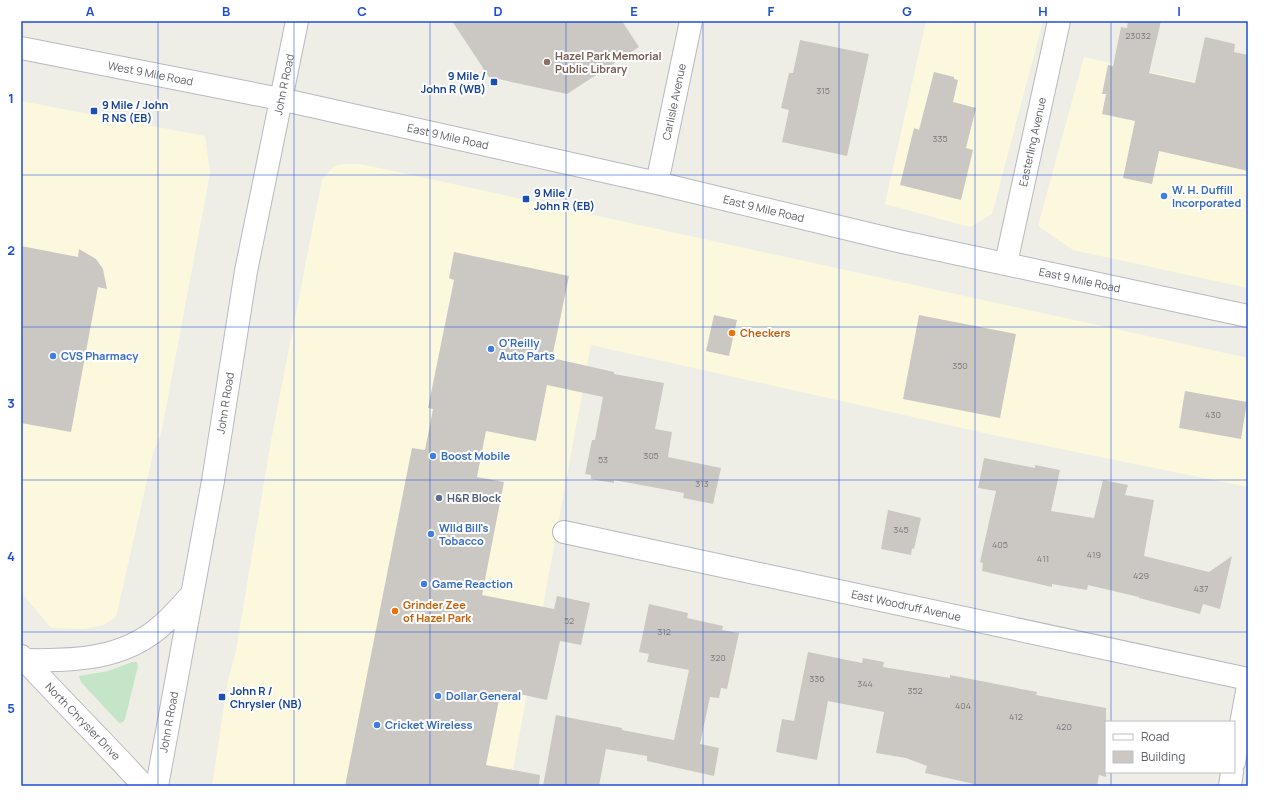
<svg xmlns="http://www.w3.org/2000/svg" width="1269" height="807" font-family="Manrope,sans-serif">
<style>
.commercial{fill:#fcf8de}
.green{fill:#c4e5c7}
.building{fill:#cbc8c3}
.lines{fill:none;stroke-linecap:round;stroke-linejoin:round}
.street-casing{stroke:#b6b8bc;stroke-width:24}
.secondary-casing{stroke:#b7b9bf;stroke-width:24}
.street{stroke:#fff;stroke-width:22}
.secondary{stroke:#fff;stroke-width:22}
.grid{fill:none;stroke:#1d4ed8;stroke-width:1;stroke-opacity:0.55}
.education-dot{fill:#8d6e63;stroke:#fff;stroke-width:1.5}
.transit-dot{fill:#1a4fb4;stroke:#fff;stroke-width:1.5}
.shop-dot{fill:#3f7fe0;stroke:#fff;stroke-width:1.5}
.food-dot{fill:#e8710a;stroke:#fff;stroke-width:1.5}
.service-dot{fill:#5c6f8a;stroke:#fff;stroke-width:1.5}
.labels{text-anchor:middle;stroke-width:4;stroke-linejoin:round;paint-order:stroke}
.number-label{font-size:9px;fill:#797a7d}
.education-label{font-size:11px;font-weight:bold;fill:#785e54;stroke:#fff;text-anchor:start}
.street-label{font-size:11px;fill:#5e6066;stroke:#fff}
.transit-label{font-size:11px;font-weight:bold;fill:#164399;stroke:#fff;text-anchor:start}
.shop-label{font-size:11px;font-weight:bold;fill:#366cbe;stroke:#fff;text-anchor:start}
.food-label{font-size:11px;font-weight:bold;fill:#c56008;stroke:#fff;text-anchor:start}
.service-label{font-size:11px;font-weight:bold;fill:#4e5e75;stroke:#fff;text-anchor:start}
.neatline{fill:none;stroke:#1d4ed8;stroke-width:1.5}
.grid-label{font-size:13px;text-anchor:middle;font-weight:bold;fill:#1d4ed8}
</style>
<rect width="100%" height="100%" fill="#efeee6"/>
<g class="commercial">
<path d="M 926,21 L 1043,21 L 992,214 L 970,227 L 885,204 Z"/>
<path d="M 1084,57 L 1248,94 L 1248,288 L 1073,250 L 1038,226 Z"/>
<path d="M 21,101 L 205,136 L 210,173 L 161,435 L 154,450 L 116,617 L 103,625 L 84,629 L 51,628 L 21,592 Z"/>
<path d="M 343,164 L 359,164 L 384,169 L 1248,358 L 1248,487 L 998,436 L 591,345 L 510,786 L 212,786 L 228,680 L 236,651 L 271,441 L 322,180 L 334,166 Z"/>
</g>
<path class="green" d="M 132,662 L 137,662 L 138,666 L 125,719 L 123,722 L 119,723 L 81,682 L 79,676 L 108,671 Z"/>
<g class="building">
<path d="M 452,21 L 622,21 L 639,47 L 567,94 L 489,77 Z"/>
<path d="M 1128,21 L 1161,21 L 1149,73 L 1195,83 L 1205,37 L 1235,44 L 1234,52 L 1248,55 L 1248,171 L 1159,151 L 1152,184 L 1123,178 L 1135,121 L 1102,114 L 1106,94 L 1102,94 L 1108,65 L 1113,66 L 1121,27 L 1127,28 Z"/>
<path d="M 800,40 L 869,54 L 847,156 L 782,142 L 789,110 L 781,108 L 789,73 L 793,73 Z"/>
<path d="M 934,72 L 954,77 L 954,79 L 958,80 L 953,102 L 976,108 L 966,148 L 973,150 L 961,200 L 900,185 L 914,128 L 919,130 Z"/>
<path d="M 21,246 L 78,257 L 79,249 L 96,259 L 103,269 L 107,289 L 98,287 L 71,432 L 21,423 Z"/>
<path d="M 454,252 L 569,276 L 552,358 L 614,372 L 614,374 L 664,383 L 655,429 L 672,432 L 668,457 L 721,468 L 713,504 L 683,498 L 684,493 L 614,480 L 614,483 L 591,479 L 591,475 L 585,474 L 592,440 L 595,440 L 603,397 L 547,385 L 536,441 L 486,431 L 477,477 L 504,482 L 482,595 L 554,609 L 557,596 L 590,603 L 581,645 L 560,641 L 547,700 L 501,690 L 486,765 L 540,775 L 539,786 L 345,786 L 412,448 L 425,450 L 433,409 L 428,408 L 454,280 L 449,278 Z"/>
<path d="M 714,315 L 737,320 L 729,356 L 706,351 Z"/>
<path d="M 919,315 L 1016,334 L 1000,418 L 903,399 Z"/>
<path d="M 1185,391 L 1247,402 L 1241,439 L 1179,428 Z"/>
<path d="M 984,458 L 1035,468 L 1035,465 L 1060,470 L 1051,511 L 1094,518 L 1103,480 L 1128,485 L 1125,495 L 1154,500 L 1144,556 L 1209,572 L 1232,556 L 1220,609 L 1203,604 L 1200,614 L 1139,598 L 1139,597 L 1088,585 L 1087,590 L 1052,584 L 1052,587 L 982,571 L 983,563 L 980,562 L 996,491 L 978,488 Z"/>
<path d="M 888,510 L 921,518 L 914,549 L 912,548 L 911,555 L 881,549 Z"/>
<path d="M 649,604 L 688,613 L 687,618 L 723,626 L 722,630 L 739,633 L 727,689 L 721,688 L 719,698 L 710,697 L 700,744 L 719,748 L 714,776 L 647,761 L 647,756 L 606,749 L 599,786 L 543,786 L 556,715 L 622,728 L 622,730 L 674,740 L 689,670 L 647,662 L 649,654 L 639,652 Z"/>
<path d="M 808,652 L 862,663 L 863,658 L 884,662 L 883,667 L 950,678 L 950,675 L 1037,692 L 1036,695 L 1106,708 L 1106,777 L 1099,775 L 1097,786 L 973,786 L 974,784 L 925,773 L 927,766 L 906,758 L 876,753 L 884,712 L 828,701 L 817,760 L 776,752 L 782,719 L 794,721 Z"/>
</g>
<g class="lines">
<defs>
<g id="street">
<path id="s1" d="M 657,183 L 691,21"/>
<path id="s2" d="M 1006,263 L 1059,21"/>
<path id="s3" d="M 564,532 L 1248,679"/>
<path d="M 1234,762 L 1248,686"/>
<path d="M 1230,786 L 1232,772"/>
</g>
<g id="secondary">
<path id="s4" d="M 21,48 L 280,99 L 657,183 L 898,241 L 1248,316"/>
<path id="s5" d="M 21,656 C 61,700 104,742 144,786"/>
<path d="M 25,660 C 72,661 123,660 161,626 C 172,617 181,606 191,595"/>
<path id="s6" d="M 157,786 L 213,481 L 246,271 L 297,21"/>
</g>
</defs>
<use href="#street" class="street-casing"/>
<use href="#secondary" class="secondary-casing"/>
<use href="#street" class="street"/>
<use href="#secondary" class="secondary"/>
</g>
<path class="grid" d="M 158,21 L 158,786M 294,21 L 294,786M 430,21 L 430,786M 566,21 L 566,786M 703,21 L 703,786M 839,21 L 839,786M 975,21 L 975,786M 1111,21 L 1111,722M 21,175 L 1248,175M 21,327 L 1248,327M 21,480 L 1248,480M 21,632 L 1248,632M 1111,772 L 1111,786"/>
<circle class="education-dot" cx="547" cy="62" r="4"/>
<g class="transit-dot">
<rect x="490" y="78" width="8" height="8" rx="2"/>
<rect x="90" y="107" width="8" height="8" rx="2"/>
<rect x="522" y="195" width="8" height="8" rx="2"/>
<rect x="218" y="693" width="8" height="8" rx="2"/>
</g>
<g class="shop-dot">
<circle cx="1164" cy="196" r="4"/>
<circle cx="491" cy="349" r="4"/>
<circle cx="53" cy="356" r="4"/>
<circle cx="433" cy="456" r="4"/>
<circle cx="431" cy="534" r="4"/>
<circle cx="424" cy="584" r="4"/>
<circle cx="438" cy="696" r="4"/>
<circle cx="377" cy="725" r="4"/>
</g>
<g class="food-dot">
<circle cx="732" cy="333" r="4"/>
<circle cx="395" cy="611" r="4"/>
</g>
<circle class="service-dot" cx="439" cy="498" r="4"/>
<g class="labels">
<g class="number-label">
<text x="1138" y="39">23032</text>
<text x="823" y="94">315</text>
<text x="940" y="142">335</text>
<text x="960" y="369">350</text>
<text x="1213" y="418">430</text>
<text x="651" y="459">305</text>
<text x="603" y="463">53</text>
<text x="702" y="487">313</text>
<text x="901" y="533">345</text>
<text x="1000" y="548">405</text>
<text x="1094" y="558">419</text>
<text x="1043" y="562">411</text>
<text x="1141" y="579">429</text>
<text x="1201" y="592">437</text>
<text x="569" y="624">52</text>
<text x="664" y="635">312</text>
<text x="718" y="661">320</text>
<text x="817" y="682">336</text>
<text x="865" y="687">344</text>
<text x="915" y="694">352</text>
<text x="963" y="709">404</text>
<text x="1016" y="720">412</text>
<text x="1064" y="730">420</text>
</g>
<g class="education-label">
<text x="555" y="60">Hazel Park Memorial<tspan x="555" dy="13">Public Library</tspan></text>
</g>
<g class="street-label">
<text dy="4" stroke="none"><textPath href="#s4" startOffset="132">West 9 Mile Road</textPath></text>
<text dy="4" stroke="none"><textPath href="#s6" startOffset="713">John R Road</textPath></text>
<text dy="4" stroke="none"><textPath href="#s1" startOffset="83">Carlisle Avenue</textPath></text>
<text dy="4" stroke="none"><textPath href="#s4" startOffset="436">East 9 Mile Road</textPath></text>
<text dy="4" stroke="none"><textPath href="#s2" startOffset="124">Easterling Avenue</textPath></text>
<text dy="4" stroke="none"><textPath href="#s4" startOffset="760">East 9 Mile Road</textPath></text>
<text dy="4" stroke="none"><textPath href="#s4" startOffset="1084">East 9 Mile Road</textPath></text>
<text dy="4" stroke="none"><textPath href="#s6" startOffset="389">John R Road</textPath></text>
<text dy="4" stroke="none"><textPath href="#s3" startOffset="350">East Woodruff Avenue</textPath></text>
<text dy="4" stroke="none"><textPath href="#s5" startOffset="90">North Chrysler Drive</textPath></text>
<text dy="4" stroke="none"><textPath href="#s6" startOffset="65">John R Road</textPath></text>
</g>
<g class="transit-label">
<text x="486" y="80" text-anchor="end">9 Mile /<tspan x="486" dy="13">John R (WB)</tspan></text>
<text x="102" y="109">9 Mile / John<tspan x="102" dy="13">R NS (EB)</tspan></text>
<text x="534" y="197">9 Mile /<tspan x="534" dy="13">John R (EB)</tspan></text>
<text x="230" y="695">John R /<tspan x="230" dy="13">Chrysler (NB)</tspan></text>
</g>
<g class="shop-label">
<text x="1172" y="194">W. H. Duffill<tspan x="1172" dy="13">Incorporated</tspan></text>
<text x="499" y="347">O'Reilly<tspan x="499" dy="13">Auto Parts</tspan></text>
<text x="61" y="360">CVS Pharmacy</text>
<text x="441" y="460">Boost Mobile</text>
<text x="439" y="532">WIld Bill's<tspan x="439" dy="13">Tobacco</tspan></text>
<text x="432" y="588">Game Reaction</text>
<text x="446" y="700">Dollar General</text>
<text x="385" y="729">Cricket Wireless</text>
</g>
<g class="food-label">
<text x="740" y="337">Checkers</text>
<text x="403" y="609">Grinder Zee<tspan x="403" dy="13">of Hazel Park</tspan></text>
</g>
<g class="service-label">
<text x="447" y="502">H&amp;R Block</text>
</g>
</g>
<rect width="1269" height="807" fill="none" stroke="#ffffff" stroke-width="44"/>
<rect x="1105" y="721" width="130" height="52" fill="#ffffff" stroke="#bfbfc2"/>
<rect x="1113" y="734" width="20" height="6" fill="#ffffff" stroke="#bfbfc2"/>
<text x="1141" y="741" font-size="12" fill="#5e6066">Road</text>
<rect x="1113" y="751" width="20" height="12" fill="#cbc8c3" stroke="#bfbfc2"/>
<text x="1141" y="761" font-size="12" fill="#5e6066">Building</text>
<rect x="22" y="22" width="1225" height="763" class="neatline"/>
<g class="grid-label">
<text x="90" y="16">A</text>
<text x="226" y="16">B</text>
<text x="362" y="16">C</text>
<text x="498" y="16">D</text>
<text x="634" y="16">E</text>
<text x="771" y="16">F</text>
<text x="907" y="16">G</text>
<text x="1043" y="16">H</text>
<text x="1179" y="16">I</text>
<text x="11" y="103">1</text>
<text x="11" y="255">2</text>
<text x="11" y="408">3</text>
<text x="11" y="561">4</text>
<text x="11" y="713">5</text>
</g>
</svg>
